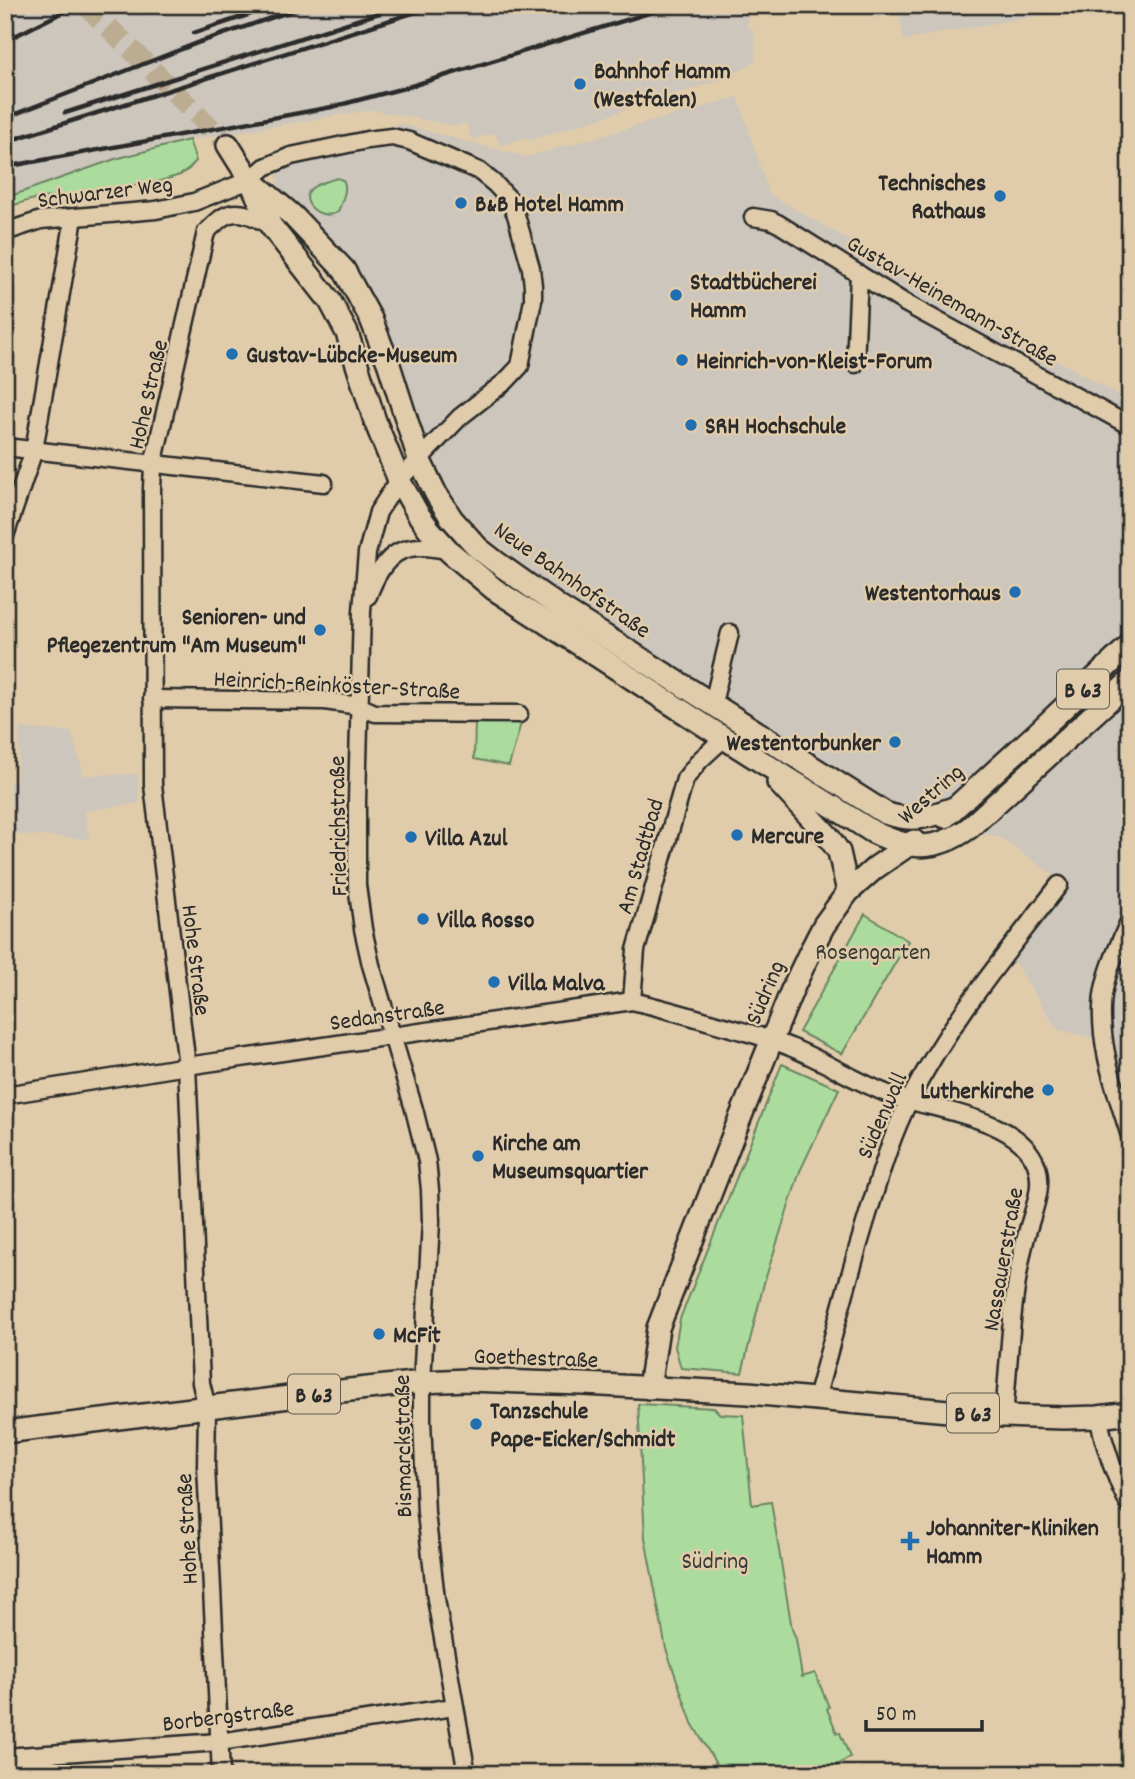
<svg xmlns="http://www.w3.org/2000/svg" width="1135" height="1779" font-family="Dekko,sans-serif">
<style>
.built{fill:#cdc6bc}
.green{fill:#abdc9d;stroke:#6b8464;stroke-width:2}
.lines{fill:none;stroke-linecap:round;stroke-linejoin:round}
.major-tunnel{stroke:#bcac91;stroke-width:21;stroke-dasharray:21 10;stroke-linecap:butt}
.minor-casing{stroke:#2b2b2b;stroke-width:21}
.major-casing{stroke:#2b2b2b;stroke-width:26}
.minor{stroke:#e0ccaa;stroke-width:16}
.major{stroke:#e0ccaa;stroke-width:21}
.rail{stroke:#2b2b2b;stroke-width:4.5}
.poi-dot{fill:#1f6fb2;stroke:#e0ccaa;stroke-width:2.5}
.labels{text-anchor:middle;stroke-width:5;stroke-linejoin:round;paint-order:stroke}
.shield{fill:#e0ccaa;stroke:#615b51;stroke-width:2}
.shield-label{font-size:23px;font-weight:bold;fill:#2b2b2b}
.poi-label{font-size:24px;font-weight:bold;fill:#2b2b2b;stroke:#e0ccaa;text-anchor:start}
.street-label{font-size:24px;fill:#2b2b2b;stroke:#e0ccaa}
.park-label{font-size:24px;fill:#383d36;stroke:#e0ccaa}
</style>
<rect width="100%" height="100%" fill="#e0ccaa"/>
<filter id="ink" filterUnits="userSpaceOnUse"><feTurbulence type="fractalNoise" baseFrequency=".0143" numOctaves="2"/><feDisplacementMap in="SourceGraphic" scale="14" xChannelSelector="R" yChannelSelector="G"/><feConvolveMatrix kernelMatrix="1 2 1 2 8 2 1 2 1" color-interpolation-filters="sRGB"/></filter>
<g filter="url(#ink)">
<g class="built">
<path d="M 5,5 L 765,5 L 747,12 L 749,21 L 747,22 L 748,29 L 752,28 L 755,38 L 755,62 L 727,78 L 527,141 L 524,138 L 500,146 L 495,133 L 472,140 L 466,123 L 456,126 L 371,110 L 189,140 L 115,159 L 5,198 Z"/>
<path d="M 872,5 L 1108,5 L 1091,20 L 1086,14 L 1073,9 L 904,40 L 899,12 L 877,19 Z"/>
<path d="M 738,97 L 769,194 L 1130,402 L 1130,1090 L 1111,1043 L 1057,1029 L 1012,958 L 1066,884 L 1001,838 L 904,812 L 581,612 L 489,538 L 436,482 L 403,370 L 357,278 L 278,192 L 277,167 L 301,145 L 401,124 L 526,157 Z"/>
<path d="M 20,728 L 71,732 L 84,775 L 138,774 L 139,803 L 85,811 L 89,839 L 12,834 L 14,806 L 5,805 L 5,781 L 17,782 Z"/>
</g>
<g class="green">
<path d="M 189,140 L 196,161 L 189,169 L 180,175 L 157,182 L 30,200 L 5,208 L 5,198 L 115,159 Z"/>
<path d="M 337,178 L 343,180 C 349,189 341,202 338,212 C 320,222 298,201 311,189 C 317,183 329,181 337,178 Z"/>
<path d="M 475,723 L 521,723 L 509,766 L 474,759 Z"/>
<path d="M 865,914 L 908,941 L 842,1054 L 799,1032 Z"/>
<path d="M 782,1064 L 839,1089 L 800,1171 L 764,1283 L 742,1373 L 681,1368 L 675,1347 L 680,1319 Z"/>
<path d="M 638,1404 L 714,1408 L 720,1414 L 743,1415 L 752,1505 L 771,1502 L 792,1629 L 796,1639 L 802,1677 L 815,1673 L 829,1707 L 827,1709 L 837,1733 L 840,1733 L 850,1757 L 836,1766 L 840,1774 L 722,1774 L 692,1723 L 666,1649 L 645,1538 Z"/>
</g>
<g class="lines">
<path class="major-tunnel" d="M 86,5 L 228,145"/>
<defs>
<g id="minor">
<path d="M 753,217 L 771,220 L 779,224 L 905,303 L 1130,426"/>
<path d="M 5,232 L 41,220 L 156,210 L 194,202 L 250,180 L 265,167 L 291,156 L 367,140 L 392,137 L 409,141 L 479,171 L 495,184 L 509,199 L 516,215 L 531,268 L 533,286 L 533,300 L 520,366 L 506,381 L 460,417 L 399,480 L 378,512 L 367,553 L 362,611 L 357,801 L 357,885 L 363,929 L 371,965 L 414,1109 L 427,1161 L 430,1190 L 431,1222 L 422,1382 L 422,1420 L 426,1513 L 436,1599 L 467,1774"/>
<path d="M 855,364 L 859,274"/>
<path d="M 5,447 L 324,483"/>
<path d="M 5,536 L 34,450 L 74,218"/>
<path d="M 368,596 C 384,553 403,539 449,551"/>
<path d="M 152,699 L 325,701 L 359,706 L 375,713 L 519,714"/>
<path d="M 713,703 L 730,633"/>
<path d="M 1130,919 C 1120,943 1107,969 1103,995 C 1097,1043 1116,1091 1130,1136"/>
<path d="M 632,1001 L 636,950 L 685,779 L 700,760 L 724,738"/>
<path d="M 5,1095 L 187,1066 L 632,1001 C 663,1008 693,1017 724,1026 C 746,1032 769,1038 790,1047 C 825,1061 856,1082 891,1095 C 932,1110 1018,1117 1036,1164 C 1044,1184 1035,1206 1029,1226 C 1011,1288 1010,1352 1004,1416"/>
<path d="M 816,1399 C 833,1337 849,1275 868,1214 C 880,1175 891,1136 910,1099 C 950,1021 1006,954 1059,885"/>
<path d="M 1098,1417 C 1105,1448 1115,1478 1130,1507"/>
<path d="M 5,1757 L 219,1742 L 454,1707"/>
<path d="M 221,1774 L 206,1466 L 207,1408 L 201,1383 L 187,1066 L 153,785 L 152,489 L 153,465 L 206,232 C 212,227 217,221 223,217 C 239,207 257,218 271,226"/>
</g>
<g id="major">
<path d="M 228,145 L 250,180 L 271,226 L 330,301 L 347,333 L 375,421 L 399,480 L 418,514 L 429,529 L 450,552 L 494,589 L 724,738 L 873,832 C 910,850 935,852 969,828 L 1130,681"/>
<path d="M 254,183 L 293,216 L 344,270 L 371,319 L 389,365 L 419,459 L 436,494 L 452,519 L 478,548 L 496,562 L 562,609 L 885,813 C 912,823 929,817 954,808"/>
<path d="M 778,782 L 828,836 L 839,852 L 848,892"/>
<path d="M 945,817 L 1036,734 L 1130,645"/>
<path d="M 649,1388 L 658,1328 L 732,1138 L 792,990 L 809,954 L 824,925 L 848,892 L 875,868 L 914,841"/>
<path d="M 5,1432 L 314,1394 L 422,1382 L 467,1380 L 584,1384 L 748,1393 L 1004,1416 L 1064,1418 L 1098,1417 L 1130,1413"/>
</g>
</defs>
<use href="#minor" class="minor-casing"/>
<use href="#major" class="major-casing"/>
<use href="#minor" class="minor"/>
<use href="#major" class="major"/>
<g class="rail">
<path d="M 194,33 L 251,14"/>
<path d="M 5,41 L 77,5"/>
<path d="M 65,113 L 379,13"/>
<path d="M 5,118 L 200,42 L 309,5"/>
<path d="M 5,142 L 438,5"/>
<path d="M 5,167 L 332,107 L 408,87 L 675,5"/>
</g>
</g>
</g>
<g class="poi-dot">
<circle cx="580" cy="84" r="7"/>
<circle cx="1000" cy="196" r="7"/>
<circle cx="461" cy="203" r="7"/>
<circle cx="676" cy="295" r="7"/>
<circle cx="232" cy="354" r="7"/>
<circle cx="682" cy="360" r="7"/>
<circle cx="691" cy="425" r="7"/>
<circle cx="1015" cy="592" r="7"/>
<circle cx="320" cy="630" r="7"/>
<circle cx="895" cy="742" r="7"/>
<circle cx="737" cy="835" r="7"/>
<circle cx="411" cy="837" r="7"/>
<circle cx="423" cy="919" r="7"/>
<circle cx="494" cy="982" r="7"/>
<circle cx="1048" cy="1090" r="7"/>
<circle cx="478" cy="1156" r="7"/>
<circle cx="379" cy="1334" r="7"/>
<circle cx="476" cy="1424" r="7"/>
<path d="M906.5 1530.5h7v7h7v7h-7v7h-7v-7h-7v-7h7z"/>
</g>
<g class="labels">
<g class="shield">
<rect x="1057" y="669.5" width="52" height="39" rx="5"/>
<rect x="288" y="1374.5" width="52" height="39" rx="5"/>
<rect x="947" y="1393.5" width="52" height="39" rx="5"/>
</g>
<g class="shield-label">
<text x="1083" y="697">B 63</text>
<text x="314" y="1402">B 63</text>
<text x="973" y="1421">B 63</text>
</g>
<g class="poi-label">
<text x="594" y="78">Bahnhof Hamm<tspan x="594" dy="28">(Westfalen)</tspan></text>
<text x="986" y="190" text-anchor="end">Technisches<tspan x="986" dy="28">Rathaus</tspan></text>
<text x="475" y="211">B&amp;B Hotel Hamm</text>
<text x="690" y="289">Stadtbücherei<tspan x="690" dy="28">Hamm</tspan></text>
<text x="246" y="362">Gustav-Lübcke-Museum</text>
<text x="696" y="368">Heinrich-von-Kleist-Forum</text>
<text x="705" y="433">SRH Hochschule</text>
<text x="1001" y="600" text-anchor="end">Westentorhaus</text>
<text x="306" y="624" text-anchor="end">Senioren- und<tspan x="306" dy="28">Pflegezentrum "Am Museum"</tspan></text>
<text x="881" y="750" text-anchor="end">Westentorbunker</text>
<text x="751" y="843">Mercure</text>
<text x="425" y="845">Villa Azul</text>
<text x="437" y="927">Villa Rosso</text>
<text x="508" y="990">Villa Malva</text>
<text x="1034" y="1098" text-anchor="end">Lutherkirche</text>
<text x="492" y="1150">Kirche am<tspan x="492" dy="28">Museumsquartier</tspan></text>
<text x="393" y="1342">McFit</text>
<text x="490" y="1418">Tanzschule<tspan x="490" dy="28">Pape-Eicker/Schmidt</tspan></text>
<text x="926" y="1535">Johanniter-Kliniken<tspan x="926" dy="28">Hamm</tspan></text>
</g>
<g class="street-label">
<text transform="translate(105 191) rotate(-7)" y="8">Schwarzer Weg</text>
<text transform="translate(953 300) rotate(30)" y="8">Gustav-Heinemann-Straße</text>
<text transform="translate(147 394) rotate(-77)" y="8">Hohe Straße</text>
<text transform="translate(573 579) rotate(35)" y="8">Neue Bahnhofstraße</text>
<text transform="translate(337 684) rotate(3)" y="8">Heinrich-Reinköster-Straße</text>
<text transform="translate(930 793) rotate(-41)" y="8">Westring</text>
<text transform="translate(337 826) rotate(-91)" y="8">Friedrichstraße</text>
<text transform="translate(639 856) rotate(-74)" y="8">Am Stadtbad</text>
<text transform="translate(197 960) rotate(83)" y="8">Hohe Straße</text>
<text transform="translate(764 992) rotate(-67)" y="8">Südring</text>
<text transform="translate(387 1014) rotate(-8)" y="8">Sedanstraße</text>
<text transform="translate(881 1115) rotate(-66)" y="8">Südenwall</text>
<text transform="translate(1002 1259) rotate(-80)" y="8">Nassauerstraße</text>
<text transform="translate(536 1357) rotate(2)" y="8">Goethestraße</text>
<text transform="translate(402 1446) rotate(-91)" y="8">Bismarckstraße</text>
<text transform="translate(186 1529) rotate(-93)" y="8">Hohe Straße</text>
<text transform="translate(228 1715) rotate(-7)" y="8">Borbergstraße</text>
</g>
<g class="park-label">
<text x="873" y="959">Rosengarten</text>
<text x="715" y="1568">Südring</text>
</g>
</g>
<rect width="1135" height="1779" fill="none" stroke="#e0ccaa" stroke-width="28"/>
<rect x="14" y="14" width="1107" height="1751" fill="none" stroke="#2b2b2b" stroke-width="2.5" filter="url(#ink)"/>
<path d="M866 1720v10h116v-10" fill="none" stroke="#2b2b2b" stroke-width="3.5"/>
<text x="876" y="1720" font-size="21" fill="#2b2b2b" stroke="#e0ccaa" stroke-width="5" paint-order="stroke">50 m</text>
</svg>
